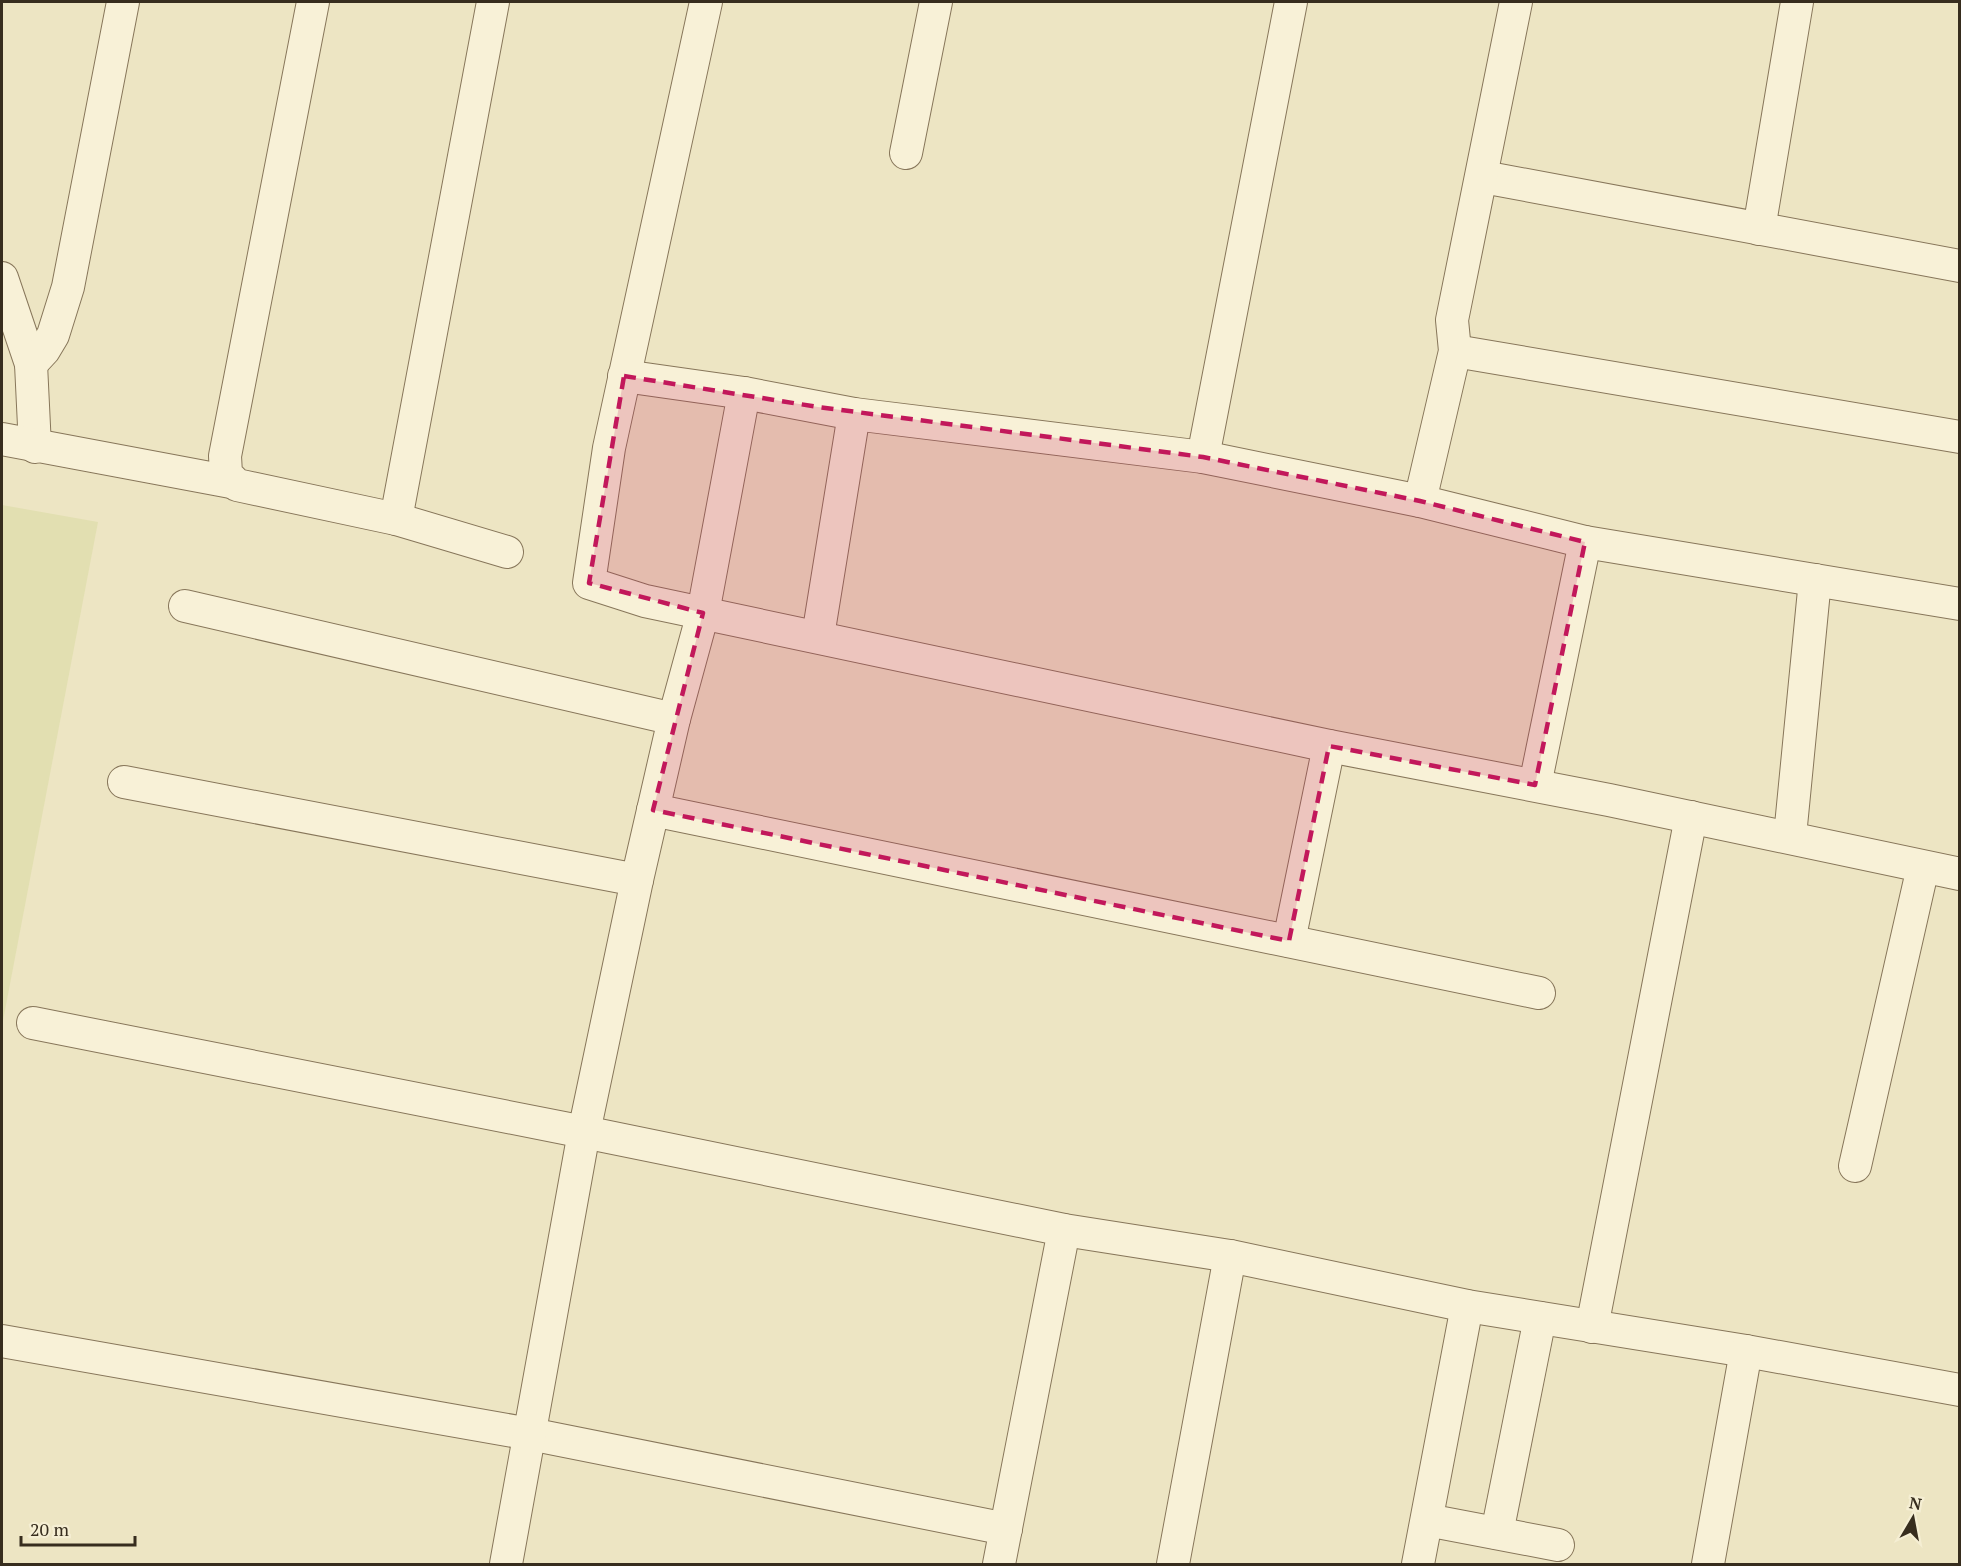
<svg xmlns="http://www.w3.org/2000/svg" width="1961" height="1566" font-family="'PT Serif',serif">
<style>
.farmland{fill:#e2dfb1}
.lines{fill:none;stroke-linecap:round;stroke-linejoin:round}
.minor-casing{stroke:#87765a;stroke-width:34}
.minor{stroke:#f8f1d7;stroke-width:32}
.marked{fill:#c2185b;fill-opacity:0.2;stroke:#c2185b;stroke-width:4.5;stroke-dasharray:12 8;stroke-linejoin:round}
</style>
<rect width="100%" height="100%" fill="#ede5c3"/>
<path class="farmland" d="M 2,505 L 98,522 L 2,1026 Z"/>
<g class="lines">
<defs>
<g id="minor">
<path d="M 313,2 L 225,456 L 226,474 L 237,485 L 396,519 L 507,552"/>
<path d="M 706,2 L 609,448 L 589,583 L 645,601 L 1329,746 L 1609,800 L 1960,874"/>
<path d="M 906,153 L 936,2"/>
<path d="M 1483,177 L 1960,266"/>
<path d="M 1759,229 L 1797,2"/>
<path d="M 2,278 L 31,364 L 35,447"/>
<path d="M 1455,351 L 1960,437"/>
<path d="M 31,364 L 44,350 L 53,335 L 68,287 L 123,2"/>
<path d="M 624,376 L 744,393 L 854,414 L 1203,457 L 1420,501 L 1585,542 L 1960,604"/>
<path d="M 2,439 L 231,482"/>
<path d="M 1203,457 L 1291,2"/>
<path d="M 1420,501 L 1455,351 L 1452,320 L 1516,2"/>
<path d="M 396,519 L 493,2"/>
<path d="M 185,606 L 674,719"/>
<path d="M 818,636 L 854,414"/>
<path d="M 124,782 L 637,880"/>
<path d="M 1535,785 L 1585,542"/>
<path d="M 653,810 L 1539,993"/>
<path d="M 1790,836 L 1815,580"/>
<path d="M 1289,941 L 1329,746"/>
<path d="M 33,1023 L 584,1132 L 1064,1230 L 1230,1256 L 1467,1306 L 1746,1351 L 1960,1390"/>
<path d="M 1855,1166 L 1923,867"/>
<path d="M 1592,1327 L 1691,817"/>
<path d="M 2,1341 L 530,1434 L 1006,1529"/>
<path d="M 1427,1520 L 1558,1545"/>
<path d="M 1497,1533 L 1540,1318"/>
<path d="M 506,1564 L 584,1132 L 637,880 L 674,719 L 703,613 L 744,393"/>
<path d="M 999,1564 L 1064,1230"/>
<path d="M 1173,1564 L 1230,1256"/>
<path d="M 1418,1564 L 1467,1306"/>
<path d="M 1708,1564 L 1746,1351"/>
</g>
</defs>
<use href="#minor" class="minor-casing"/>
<use href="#minor" class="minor"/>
</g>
<path class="marked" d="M 624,376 L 818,407 L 1203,457 L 1420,501 L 1585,542 L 1535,785 L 1329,746 L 1289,941 L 653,810 L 703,613 L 589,583 Z"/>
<rect width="1961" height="1566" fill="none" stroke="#372d1e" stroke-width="6"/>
<g transform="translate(1913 1518) rotate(10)" stroke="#f5eed3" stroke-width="4.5" paint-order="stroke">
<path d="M0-4.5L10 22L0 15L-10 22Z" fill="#372d1e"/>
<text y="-9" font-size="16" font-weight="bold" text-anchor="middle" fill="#372d1e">N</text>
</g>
<path d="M21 1536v9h114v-9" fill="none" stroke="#372d1e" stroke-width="3"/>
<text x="30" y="1536" font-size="18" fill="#372d1e" stroke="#f5eed3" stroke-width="4.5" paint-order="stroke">20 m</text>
</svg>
